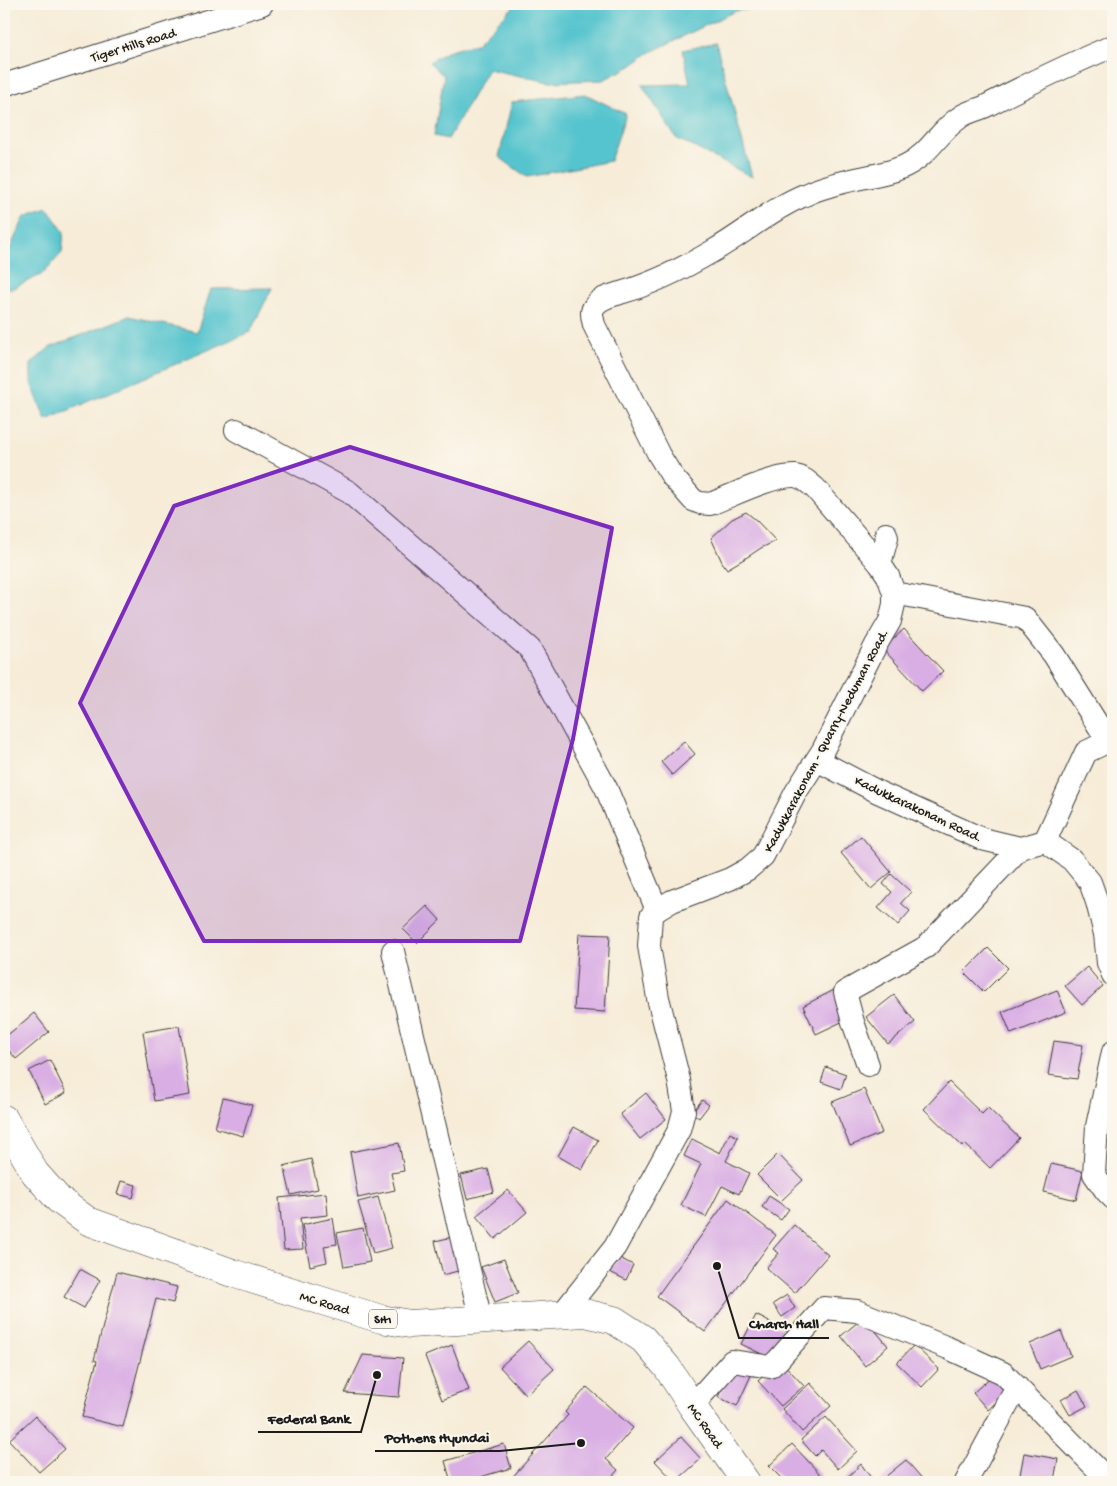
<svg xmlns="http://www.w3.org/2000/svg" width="1117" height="1486" font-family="'Gochi Hand',sans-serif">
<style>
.water{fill:#57c4ce;stroke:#3a7075}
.building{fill:#d9aee4}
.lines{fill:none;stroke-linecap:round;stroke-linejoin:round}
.minor-casing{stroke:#3d3b38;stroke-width:24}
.primary-casing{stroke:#3d3b38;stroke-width:29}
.minor{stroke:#fff;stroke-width:22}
.primary{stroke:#fff;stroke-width:28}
.marked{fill:#7b2cbf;fill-opacity:0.2;stroke:#7b2cbf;stroke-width:4;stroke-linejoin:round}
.labels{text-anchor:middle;stroke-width:4;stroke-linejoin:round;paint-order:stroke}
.shield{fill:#fbf7ec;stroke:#5f5e5a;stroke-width:1}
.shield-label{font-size:12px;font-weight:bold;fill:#1c1c1c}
.street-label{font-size:14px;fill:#1c1c1c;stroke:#fbf7ec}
.leader{fill:none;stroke:#1c1c1c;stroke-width:2}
.callout-dot{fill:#1c1c1c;stroke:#fbf7ec;stroke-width:2}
.callout-label{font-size:15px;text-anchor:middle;font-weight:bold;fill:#1c1c1c;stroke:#fbf7ec;stroke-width:4;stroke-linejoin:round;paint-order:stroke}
</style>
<rect width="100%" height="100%" fill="#fbf7ec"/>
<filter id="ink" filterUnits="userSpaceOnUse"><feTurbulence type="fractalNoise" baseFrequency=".02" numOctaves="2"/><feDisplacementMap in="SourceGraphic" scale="10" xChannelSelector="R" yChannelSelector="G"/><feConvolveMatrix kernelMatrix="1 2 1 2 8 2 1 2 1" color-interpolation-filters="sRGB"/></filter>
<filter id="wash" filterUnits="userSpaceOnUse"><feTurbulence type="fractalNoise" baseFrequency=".0096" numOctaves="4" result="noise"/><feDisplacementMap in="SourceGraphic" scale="20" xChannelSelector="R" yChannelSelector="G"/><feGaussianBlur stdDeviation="1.12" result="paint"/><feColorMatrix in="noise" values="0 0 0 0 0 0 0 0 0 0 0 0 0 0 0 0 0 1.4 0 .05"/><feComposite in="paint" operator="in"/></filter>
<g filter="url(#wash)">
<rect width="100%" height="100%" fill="#f6ecd8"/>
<g class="water">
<path d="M 516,4 L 790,4 L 735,11 L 649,53 L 631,66 L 603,80 L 549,82 L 488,69 L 448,139 L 434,136 L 444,76 L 429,62 L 450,50 L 477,43 Z"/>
<path d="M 716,43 L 752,177 L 676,138 L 642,85 L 690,84 L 683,50 Z"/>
<path d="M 585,94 L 626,114 L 610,161 L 527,177 L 499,157 L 512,102 Z"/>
<path d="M 47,208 L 64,232 L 62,253 L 41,275 L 11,289 L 4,286 L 4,261 L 25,216 Z"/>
<path d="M 272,288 L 250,332 L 46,420 L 31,383 L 31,364 L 49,348 L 129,316 L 197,332 L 211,289 Z"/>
</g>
<g id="blocks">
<g class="building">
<path d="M 746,512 L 756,520 L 776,541 L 761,548 L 749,556 L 727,569 L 722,562 L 711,538 L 732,519 Z"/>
<path d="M 904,629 L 943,671 L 922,691 L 883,649 Z"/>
<path d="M 684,741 L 695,754 L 672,775 L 661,762 Z"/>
<path d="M 861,836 L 891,872 L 871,889 L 841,853 Z"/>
<path d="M 891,874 L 911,892 L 901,903 L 910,911 L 898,925 L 878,908 L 892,892 L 883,884 Z"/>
<path d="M 427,906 L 440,920 L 417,943 L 403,929 Z"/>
<path d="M 579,934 L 610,935 L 605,1012 L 574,1010 Z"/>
<path d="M 988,948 L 1008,968 L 984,992 L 964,972 Z"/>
<path d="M 1087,967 L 1103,986 L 1082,1005 L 1065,986 Z"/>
<path d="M 836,989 L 850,1018 L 816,1034 L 803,1006 Z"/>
<path d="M 1057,990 L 1066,1012 L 1011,1034 L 1002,1012 Z"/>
<path d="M 894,995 L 915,1022 L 888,1044 L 866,1017 Z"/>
<path d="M 34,1013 L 49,1032 L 16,1059 L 4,1044 L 4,1038 Z"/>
<path d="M 179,1026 L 190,1095 L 154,1101 L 143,1032 Z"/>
<path d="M 1054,1041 L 1083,1045 L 1077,1079 L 1048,1075 Z"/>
<path d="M 50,1060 L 66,1093 L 45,1104 L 29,1071 Z"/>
<path d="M 826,1067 L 846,1074 L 841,1089 L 821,1082 Z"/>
<path d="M 949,1082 L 982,1114 L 988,1108 L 1019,1138 L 990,1168 L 965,1144 L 962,1146 L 924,1109 Z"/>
<path d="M 864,1089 L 882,1133 L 850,1146 L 832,1102 Z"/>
<path d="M 646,1093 L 666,1119 L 640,1139 L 620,1114 Z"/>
<path d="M 223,1098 L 252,1105 L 243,1136 L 215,1128 Z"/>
<path d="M 702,1100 L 709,1105 L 699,1118 L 692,1113 Z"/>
<path d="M 574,1127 L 598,1140 L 582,1170 L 558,1156 Z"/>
<path d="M 730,1133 L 738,1137 L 726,1161 L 749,1173 L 739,1194 L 722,1186 L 706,1217 L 681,1205 L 701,1164 L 684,1156 L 692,1139 L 720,1153 Z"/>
<path d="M 399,1143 L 404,1171 L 391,1173 L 395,1190 L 358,1198 L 350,1152 Z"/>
<path d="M 778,1154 L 803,1180 L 782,1200 L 757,1175 Z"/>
<path d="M 311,1159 L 318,1189 L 291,1195 L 284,1166 Z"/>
<path d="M 1051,1164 L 1083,1171 L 1076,1200 L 1044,1192 Z"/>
<path d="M 488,1169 L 494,1192 L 467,1199 L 461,1175 Z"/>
<path d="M 121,1181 L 136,1185 L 133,1198 L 117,1194 Z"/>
<path d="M 508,1190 L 527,1212 L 495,1239 L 476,1216 Z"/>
<path d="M 326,1193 L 328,1215 L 300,1218 L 303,1249 L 284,1250 L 279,1198 Z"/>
<path d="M 769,1196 L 789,1209 L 781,1220 L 762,1207 Z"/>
<path d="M 378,1197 L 392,1248 L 373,1253 L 358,1202 Z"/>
<path d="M 728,1199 L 776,1235 L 705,1332 L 657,1296 Z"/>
<path d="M 333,1218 L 337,1244 L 324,1246 L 327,1262 L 310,1266 L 302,1225 Z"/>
<path d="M 794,1225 L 828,1255 L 795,1293 L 766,1268 L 779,1253 L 773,1249 Z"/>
<path d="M 363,1228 L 370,1262 L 344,1267 L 337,1233 Z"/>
<path d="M 457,1236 L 465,1269 L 443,1275 L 435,1241 Z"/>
<path d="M 618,1257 L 633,1265 L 626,1280 L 610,1272 Z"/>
<path d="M 504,1259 L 518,1293 L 495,1302 L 481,1267 Z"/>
<path d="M 80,1269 L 100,1280 L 84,1308 L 64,1297 Z"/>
<path d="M 117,1272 L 177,1287 L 173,1303 L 156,1299 L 123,1427 L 82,1417 L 97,1361 L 94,1360 Z"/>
<path d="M 787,1295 L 795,1308 L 782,1317 L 773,1304 Z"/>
<path d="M 756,1315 L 790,1333 L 776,1361 L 741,1344 Z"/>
<path d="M 864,1317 L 888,1346 L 865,1366 L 841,1336 Z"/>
<path d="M 1061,1331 L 1071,1356 L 1040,1369 L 1030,1344 Z"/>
<path d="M 528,1341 L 554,1369 L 526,1395 L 500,1367 Z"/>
<path d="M 452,1345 L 469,1390 L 442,1400 L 425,1356 Z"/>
<path d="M 914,1345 L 939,1369 L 922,1387 L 897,1363 Z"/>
<path d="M 363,1355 L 403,1358 L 399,1397 L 345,1393 Z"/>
<path d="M 780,1360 L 804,1386 L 781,1406 L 758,1381 Z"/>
<path d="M 735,1363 L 753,1371 L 737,1406 L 718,1397 Z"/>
<path d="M 995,1373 L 1010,1389 L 988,1410 L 973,1393 Z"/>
<path d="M 810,1383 L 831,1406 L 802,1432 L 782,1409 Z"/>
<path d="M 587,1387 L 633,1428 L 606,1459 L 618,1470 L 607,1482 L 508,1482 L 568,1415 L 565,1412 Z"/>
<path d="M 1078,1390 L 1087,1406 L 1070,1415 L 1061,1400 Z"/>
<path d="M 35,1416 L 65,1449 L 39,1472 L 9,1440 Z"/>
<path d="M 826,1417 L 857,1451 L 838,1469 L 821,1450 L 815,1456 L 801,1440 Z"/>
<path d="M 681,1437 L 701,1459 L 675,1482 L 655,1461 Z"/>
<path d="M 504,1444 L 511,1468 L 463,1482 L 451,1482 L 445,1461 Z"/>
<path d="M 792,1444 L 821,1475 L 813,1482 L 785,1482 L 769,1466 Z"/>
<path d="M 1024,1453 L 1058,1459 L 1054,1480 L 1020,1475 Z"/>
<path d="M 906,1460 L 925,1482 L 879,1482 Z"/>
<path d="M 861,1464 L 874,1482 L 842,1482 Z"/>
</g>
</g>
</g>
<g filter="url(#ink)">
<use href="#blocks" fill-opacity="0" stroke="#3d3b38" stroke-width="1"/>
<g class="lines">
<defs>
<g id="minor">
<path d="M 4,85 L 262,4"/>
<path d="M 236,430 L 349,492 L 530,649 L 606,788 L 657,910"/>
<path d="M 880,564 L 887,538 L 886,534"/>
<path d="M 894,593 L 1025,618 L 1054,655 L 1108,741"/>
<path d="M 817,760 L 878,792 L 982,839 L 1020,848 L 1045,841 L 1072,860 L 1090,882 L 1097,902 L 1105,934 L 1108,963 L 1113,975"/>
<path d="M 1045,841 L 1086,752 L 1113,739"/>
<path d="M 393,951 L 481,1320"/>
<path d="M 1113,1052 L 1097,1126 L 1094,1174 L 1106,1191 L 1113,1198"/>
<path d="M 868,1065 L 853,1022 L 845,992 L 926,947 L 1020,848"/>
<path d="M 562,1314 L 615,1247 L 679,1130 L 684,1111 L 679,1080 L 658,998 L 649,946 L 651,916 L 657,910 L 672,901 L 730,879 L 748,869 L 763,856 L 796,792 L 823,750 L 876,645 L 890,621 L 894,604 L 894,593 L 888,576 L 880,564 L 815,488 C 809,483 803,477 795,476 C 773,475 731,496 710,504 L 700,503 L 693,500 L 672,476 L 659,455 L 594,325 C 593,319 590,312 594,307 C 599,298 611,296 620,293 C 653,284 684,268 713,251 C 745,233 772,208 807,194 C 824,186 843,182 861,178 C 876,175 892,172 905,166 C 930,154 938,132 959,118 C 966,112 978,110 986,106 C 1028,84 1070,64 1113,46"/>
<path d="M 692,1406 L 732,1361 L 770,1367 L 778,1360 L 824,1308 L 857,1311 L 948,1348 L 1003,1373 L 1110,1482"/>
<path d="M 966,1482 L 1017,1387"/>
</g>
<path id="primary" d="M 4,1119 L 35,1173 L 59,1200 L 88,1221 L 235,1274 L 381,1319 L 410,1324 L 585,1313 L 614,1320 L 643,1339 L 667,1367 L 692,1406 L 746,1482"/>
</defs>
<use href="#minor" class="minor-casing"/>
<use href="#primary" class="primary-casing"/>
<use href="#minor" class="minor"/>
<use href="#primary" class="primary"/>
</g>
</g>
<path class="marked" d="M 350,447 L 612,528 L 573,739 L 520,941 L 204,941 L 80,703 L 174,506 Z"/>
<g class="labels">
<rect class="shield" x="369" y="1309.5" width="28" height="19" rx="4"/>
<g class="shield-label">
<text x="383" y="1323">SH1</text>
</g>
<g class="street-label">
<text transform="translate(133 44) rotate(-17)" y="5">Tiger Hills Road</text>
<text transform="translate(825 740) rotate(-62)" y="5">Kadukkarakonam - Quarry-Neduman Road.</text>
<text transform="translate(919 808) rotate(25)" y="5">Kadukkarakonam Road.</text>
<text transform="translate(325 1302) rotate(17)" y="5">MC Road</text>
<text transform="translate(706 1425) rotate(55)" y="5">MC Road</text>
</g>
</g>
<path class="leader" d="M717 1266L739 1338H829M377 1375L361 1432H258M581 1443L500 1451H375"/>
<g class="callout-dot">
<circle cx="717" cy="1266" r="5"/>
<circle cx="377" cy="1375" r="5"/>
<circle cx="581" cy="1443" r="5"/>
</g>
<g class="callout-label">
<text x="784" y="1328">Charch Hall</text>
<text x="309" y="1423">Federal Bank</text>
<text x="437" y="1442">Pothens Hyundai</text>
</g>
<rect width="1117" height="1486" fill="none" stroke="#fbf7ec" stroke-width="20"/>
</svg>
